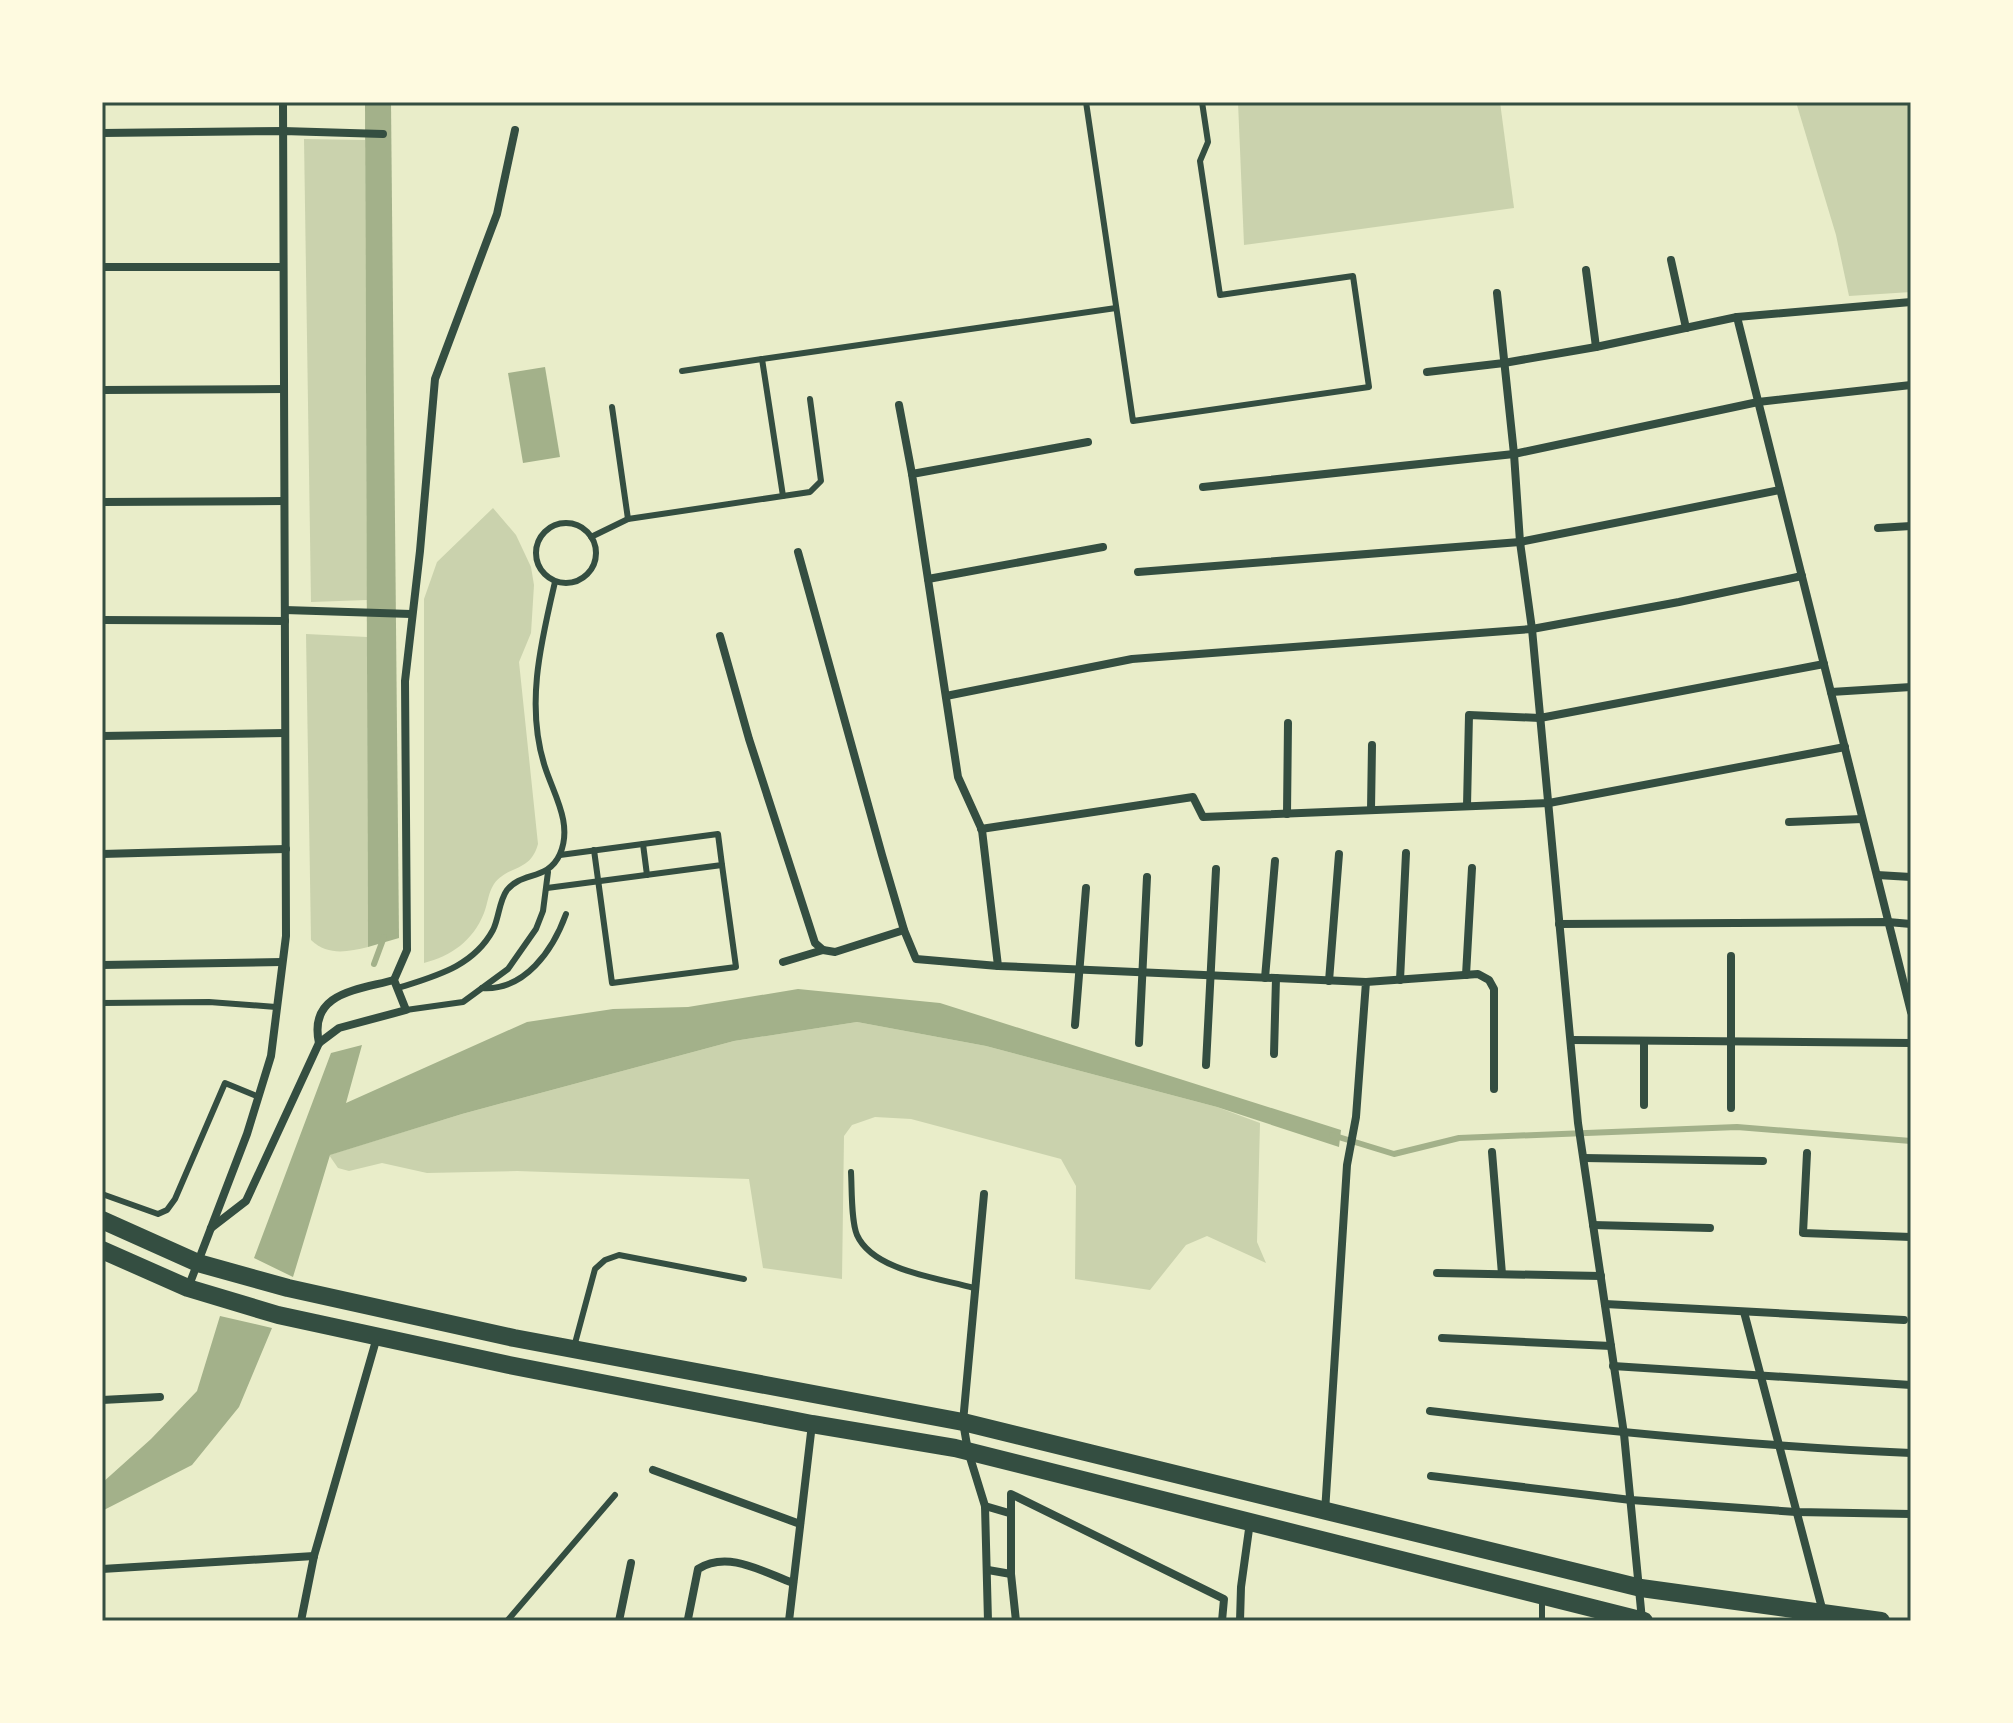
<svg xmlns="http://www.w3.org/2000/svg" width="2013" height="1723" font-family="'Varela Round',sans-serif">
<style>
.green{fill:#cad2ad}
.water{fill:#a3b18a}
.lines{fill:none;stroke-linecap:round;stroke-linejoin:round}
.stream{stroke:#a3b18a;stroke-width:6}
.service{stroke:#344e41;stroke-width:6}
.minor{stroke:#344e41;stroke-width:8}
.primary{stroke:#344e41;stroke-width:18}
.neatline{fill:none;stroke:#344e41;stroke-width:3}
</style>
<rect width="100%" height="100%" fill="#e9edc9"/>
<g class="green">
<path d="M 1238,102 L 1500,102 L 1514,208 L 1244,245 Z"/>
<path d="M 1796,102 L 1911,102 L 1911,292 L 1849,296 L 1836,235 Z"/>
<path d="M 304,139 L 365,140 L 367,600 L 311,602 Z"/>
<path d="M 493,508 L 516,535 L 531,567 L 534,585 L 531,633 L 519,662 L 538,844 C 530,873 509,864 494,884 C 488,893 488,903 484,913 C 473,941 451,956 424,963 L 424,599 L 437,562 Z"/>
<path d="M 306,634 L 367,637 L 368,947 C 347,952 328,956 311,940 Z"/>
<path d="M 857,1022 L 986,1046 L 1217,1107 L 1260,1123 L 1257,1242 L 1266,1263 L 1207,1236 L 1186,1245 L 1150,1290 L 1075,1279 L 1076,1186 L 1061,1159 L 911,1119 L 875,1117 L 852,1125 L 844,1136 L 842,1279 L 763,1268 L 749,1179 L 517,1171 L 427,1173 L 382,1163 L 349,1171 L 338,1168 L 329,1155 L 462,1114 L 734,1041 Z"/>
</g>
<g class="water">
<path d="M 365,102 L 391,102 L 399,938 L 368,947 Z"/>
<path d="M 545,367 L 560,457 L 523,463 L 508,373 Z"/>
<path d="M 798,989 L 940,1003 L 1341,1130 L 1339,1147 L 1217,1107 L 986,1046 L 857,1022 L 734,1041 L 462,1114 L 330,1155 L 293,1277 L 254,1258 L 331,1053 L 362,1045 L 346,1103 L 527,1022 L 613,1009 L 688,1007 Z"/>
<path d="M 220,1316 L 272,1328 L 239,1407 L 192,1465 L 102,1511 L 102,1483 L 151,1439 L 197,1391 Z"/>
</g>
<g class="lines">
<g class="stream">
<path d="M 374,964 L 384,937"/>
<path d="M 1332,1135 L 1394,1154 L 1459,1138 L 1737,1127 L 1911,1141"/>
</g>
<g class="service">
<path d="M 1086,102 L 1133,421 L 1369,387 L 1353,276 L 1220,295 L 1200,161 L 1208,142 L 1202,102"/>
<path d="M 762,359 L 1116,308"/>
<path d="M 612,407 L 628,519"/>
<path d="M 783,496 L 810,492 L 821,481 L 810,399"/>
<circle cx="566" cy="553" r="30"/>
<path d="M 591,537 L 628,519 L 783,496 L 762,359 L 682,371"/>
<path d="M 643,844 L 647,875"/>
<path d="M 594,850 L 612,983 L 736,967 L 722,865"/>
<path d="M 547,888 L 722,865 L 718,834 L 560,855"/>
<path d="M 398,988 C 435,976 473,967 493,930 C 499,918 499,901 507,890 C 522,871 548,881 560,854 C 573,824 554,795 545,767 C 525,706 541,642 555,582"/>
<path d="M 482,988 C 525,991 553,950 566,914"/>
<path d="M 102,1003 L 209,1002 L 276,1007"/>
<path d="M 406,1010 L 463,1002 L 508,969 L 536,929 L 543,911 L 548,872"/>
<path d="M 851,1172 C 852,1189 851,1221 857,1235 C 873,1271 939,1278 974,1288"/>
<path d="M 102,1194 L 158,1214 L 167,1210 L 175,1199 L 225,1083 L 259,1097"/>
<path d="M 574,1347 L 595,1269 L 605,1260 L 619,1255 L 744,1279"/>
<path d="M 1542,1599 L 1542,1621"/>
<path d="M 507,1621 L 615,1495"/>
</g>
<g class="minor">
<path d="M 102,133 L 283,131 L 383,134"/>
<path d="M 1671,260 L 1686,328"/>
<path d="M 102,267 L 283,267"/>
<path d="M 1586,270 L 1596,347"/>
<path d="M 1497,293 L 1514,454 L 1520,542 L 1532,629 L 1578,1123 L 1624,1434 L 1642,1620"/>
<path d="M 1737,317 L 1911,1012"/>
<path d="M 1427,372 L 1504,363 L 1596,347 L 1737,317 L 1911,302"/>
<path d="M 102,390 L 284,389"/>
<path d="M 899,405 L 912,474"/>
<path d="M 1088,442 L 912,474 L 958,777 L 982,830 L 998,966 L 1366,982 L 1356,1117 L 1347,1165 L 1325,1512"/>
<path d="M 1203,487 L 1514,454 L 1758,402 L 1911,385"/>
<path d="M 102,502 L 284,501"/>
<path d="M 1878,528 L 1911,526"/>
<path d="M 798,552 L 882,855 L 904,930 L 916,959 L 998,966"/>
<path d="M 1138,572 L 1520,542 L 1780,490"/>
<path d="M 928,579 L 1103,547"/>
<path d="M 285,610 L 411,614"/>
<path d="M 102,620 L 285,621"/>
<path d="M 720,636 L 749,739 L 815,943 L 823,950 L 835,952 L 904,930"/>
<path d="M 1831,692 L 1911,687"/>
<path d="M 946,696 L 1132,659 L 1532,629 L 1679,602 L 1802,576"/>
<path d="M 102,736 L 285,733"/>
<path d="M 1467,806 L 1469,715 L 1540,718 L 1824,664"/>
<path d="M 1371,810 L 1372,745"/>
<path d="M 1287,814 L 1288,723"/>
<path d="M 1789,822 L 1862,819"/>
<path d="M 981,829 L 1193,797 L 1203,817 L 1549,803 L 1845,747"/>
<path d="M 102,854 L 286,849"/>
<path d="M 1877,875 L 1911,877"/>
<path d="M 1559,924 L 1888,922 L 1911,924"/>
<path d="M 1731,956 L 1731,1108"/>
<path d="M 783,962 L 823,950"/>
<path d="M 102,965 L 282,962"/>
<path d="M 1466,975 L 1472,868"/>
<path d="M 1265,978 L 1275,861"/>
<path d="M 1400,980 L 1406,853"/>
<path d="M 1329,981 L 1339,854"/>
<path d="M 1366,982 L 1478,974 L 1489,980 L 1494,989 L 1494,1089"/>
<path d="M 1075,1025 L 1086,888"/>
<path d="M 1572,1040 L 1911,1043"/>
<path d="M 319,1043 C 308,992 358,990 394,980"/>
<path d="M 1139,1043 L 1147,877"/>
<path d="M 1274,1054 L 1276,978"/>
<path d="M 1206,1065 L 1216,869"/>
<path d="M 1644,1105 L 1644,1041"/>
<path d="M 1492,1152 L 1502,1274"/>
<path d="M 1807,1153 L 1803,1233 L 1911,1237"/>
<path d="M 1584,1158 L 1763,1161"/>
<path d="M 984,1194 L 963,1422 L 968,1451 L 985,1506 L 988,1621"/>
<path d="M 1593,1225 L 1710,1228"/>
<path d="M 211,1228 L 246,1201 L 319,1043 L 339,1028 L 406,1010 L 394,980 L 407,950 L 405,681 L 420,551 L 435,379 L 497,214 L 515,130"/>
<path d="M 1437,1273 L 1601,1276"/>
<path d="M 188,1288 L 247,1134 L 271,1056 L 286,936 L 283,102"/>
<path d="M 1605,1304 L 1904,1320"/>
<path d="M 1744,1312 L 1823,1612"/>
<path d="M 1442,1338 L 1611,1346"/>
<path d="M 1613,1366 L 1911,1385"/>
<path d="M 102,1400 L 160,1397"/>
<path d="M 1430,1411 C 1590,1430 1750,1446 1911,1453"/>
<path d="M 653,1470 L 800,1524"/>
<path d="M 1431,1476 L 1631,1500 L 1796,1512 L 1911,1514"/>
<path d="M 985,1506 L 1009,1513"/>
<path d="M 102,1569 L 314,1556"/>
<path d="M 988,1570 L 1011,1574"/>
<path d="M 688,1619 L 698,1569 C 728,1550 763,1572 793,1583"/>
<path d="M 301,1621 L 314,1556 L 377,1337"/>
<path d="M 619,1621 L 631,1563"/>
<path d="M 789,1621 L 812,1424"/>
<path d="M 1016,1621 L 1011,1574 L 1011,1494 L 1224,1599 L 1222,1621"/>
<path d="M 1240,1621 L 1241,1587 L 1250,1522"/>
</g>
<g class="primary">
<path d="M 102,1220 L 198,1263 L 288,1288 L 514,1338 L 963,1422 L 1641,1588 L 1881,1621"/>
<path d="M 102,1250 L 188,1288 L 278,1315 L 509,1365 L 812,1424 L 955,1448 L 1644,1621"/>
</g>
</g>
<rect width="2013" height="1723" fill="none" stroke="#fefae0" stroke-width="208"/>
<rect x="104" y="104" width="1805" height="1515" class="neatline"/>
</svg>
